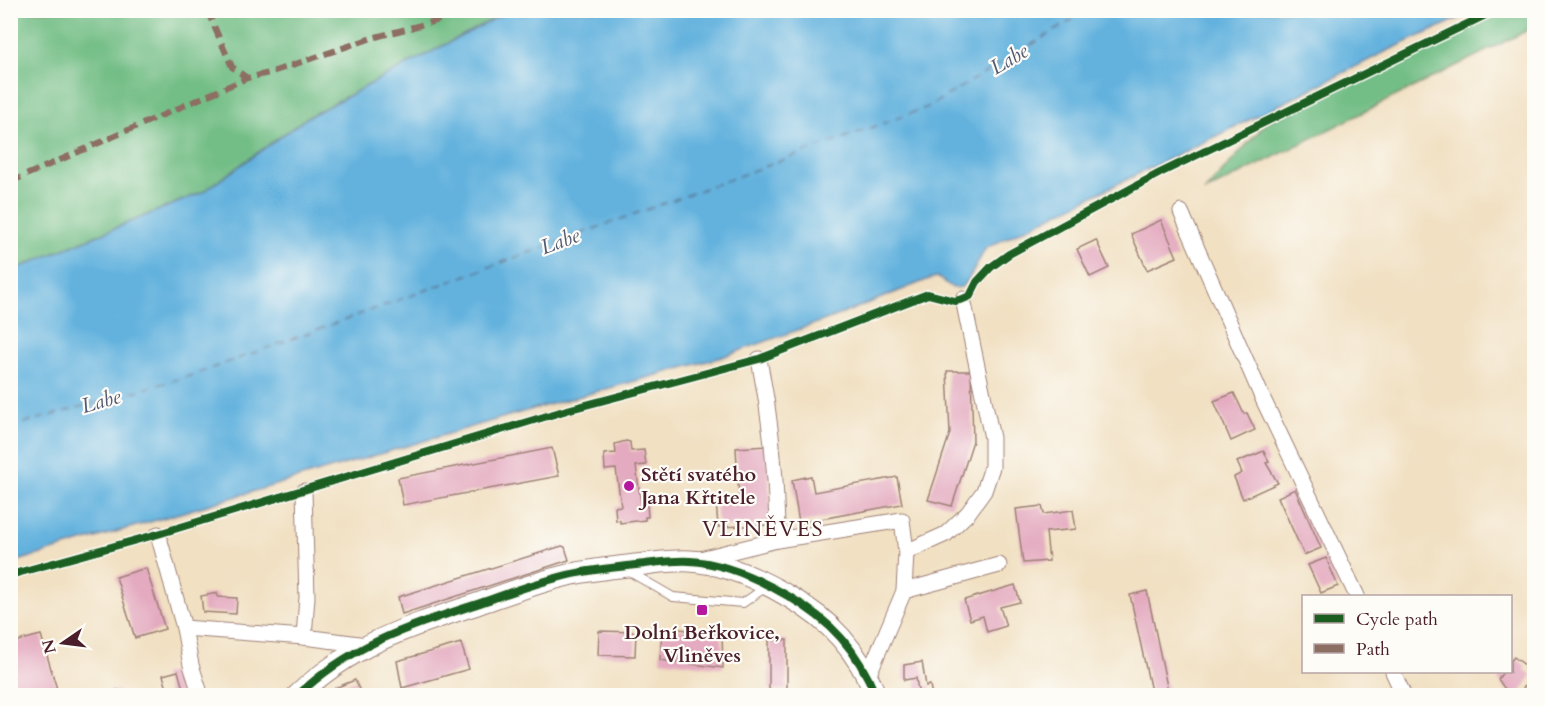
<svg xmlns="http://www.w3.org/2000/svg" width="1545" height="706" font-family="Cardo,serif">
<style>
.forest{fill:#73be86;stroke:#5e6e58;stroke-width:1.5}
.water{fill:#63b2de;stroke:#566884;stroke-width:1.5}
.lines{fill:none;stroke-linecap:round;stroke-linejoin:round}
.ferry{stroke:#545a73;stroke-width:1.5;stroke-dasharray:8 6;stroke-linecap:butt}
.building{fill:#e4aac0}
.lane-casing{stroke:#9e8076;stroke-width:10}
.street-casing{stroke:#9e8076;stroke-width:17}
.secondary-casing{stroke:#9e8076;stroke-width:23}
.lane{stroke:#fff;stroke-width:8}
.street{stroke:#fff;stroke-width:15}
.secondary{stroke:#fff;stroke-width:21}
.quiet{stroke:#8d6e63;stroke-width:6;stroke-dasharray:12 6;stroke-linecap:butt}
.cycleway-casing{stroke:#fdfcf7;stroke-width:11}
.cycleway{stroke:#1b5e20;stroke-width:8}
.poi-dot{fill:#b5179e;stroke:#fdfcf7;stroke-width:2}
.labels{text-anchor:middle;stroke-width:4.5;stroke-linejoin:round;paint-order:stroke}
.poi-label{font-size:20px;font-weight:bold;fill:#4a1f2b;stroke:#fdfcf7;text-anchor:start}
.water-label{font-size:21px;font-style:italic;fill:#545a73;stroke:#fdfcf7}
.quarter-label{font-size:22px;letter-spacing:1.5px;fill:#4a1f2b;stroke:#fdfcf7}
</style>
<rect width="100%" height="100%" fill="#fdfcf7"/>
<filter id="ink" filterUnits="userSpaceOnUse"><feTurbulence type="fractalNoise" baseFrequency=".0167" numOctaves="2"/><feDisplacementMap in="SourceGraphic" scale="12" xChannelSelector="R" yChannelSelector="G"/><feConvolveMatrix kernelMatrix="1 2 1 2 8 2 1 2 1" color-interpolation-filters="sRGB"/></filter>
<filter id="wash" filterUnits="userSpaceOnUse"><feTurbulence type="fractalNoise" baseFrequency=".008" numOctaves="4" result="noise"/><feDisplacementMap in="SourceGraphic" scale="24" xChannelSelector="R" yChannelSelector="G"/><feGaussianBlur stdDeviation="1.35" result="paint"/><feColorMatrix in="noise" values="0 0 0 0 0 0 0 0 0 0 0 0 0 0 0 0 0 1.4 0 .05"/><feComposite in="paint" operator="in"/></filter>
<g filter="url(#wash)">
<rect width="100%" height="100%" fill="#f1e0c2"/>
<g class="forest">
<path d="M 11,11 L 509,11 L 308,117 L 203,192 L 11,271 Z"/>
<path d="M 1504,11 L 1534,11 L 1534,27 L 1204,192 L 1268,121 Z"/>
</g>
<path class="water" d="M 509,11 L 509,10 L 1475,11 L 1385,52 L 1257,116 L 986,248 C 981,255 968,283 963,286 C 960,288 956,288 953,288 L 937,277 L 929,279 L 834,317 L 722,357 L 512,415 L 11,563 L 11,271 L 203,192 L 308,117 Z"/>
<g class="lines">
<path class="ferry" d="M 10,427 L 196,374 L 928,107 L 1089,10"/>
</g>
<g id="blocks">
<g class="building">
<path d="M 1161,220 L 1177,257 L 1147,270 L 1131,234 Z"/>
<path d="M 1096,240 L 1109,268 L 1090,277 L 1077,249 Z"/>
<path d="M 947,371 L 971,371 L 973,441 L 952,506 L 928,500 L 950,433 Z"/>
<path d="M 1234,393 L 1244,414 L 1247,413 L 1255,430 L 1231,441 L 1214,401 Z"/>
<path d="M 626,441 L 630,442 L 631,451 L 644,450 L 646,465 L 636,466 L 641,503 L 647,503 L 648,517 L 645,517 L 645,520 L 620,523 L 620,520 L 616,521 L 615,507 L 621,506 L 616,469 L 605,470 L 604,454 L 616,453 L 615,444 Z"/>
<path d="M 767,446 L 772,525 L 718,527 L 716,500 L 739,499 L 736,448 Z"/>
<path d="M 552,448 L 559,476 L 403,505 L 398,478 Z"/>
<path d="M 1264,451 L 1269,462 L 1266,463 L 1278,483 L 1243,499 L 1234,477 L 1242,473 L 1237,462 Z"/>
<path d="M 811,476 L 814,492 L 897,477 L 902,504 L 799,523 L 792,480 Z"/>
<path d="M 1295,489 L 1321,548 L 1304,555 L 1278,497 Z"/>
<path d="M 1042,506 L 1044,514 L 1073,510 L 1076,529 L 1046,532 L 1049,561 L 1023,563 L 1016,509 Z"/>
<path d="M 562,546 L 565,547 L 569,560 L 402,614 L 398,597 Z"/>
<path d="M 1326,558 L 1338,586 L 1321,593 L 1308,565 Z"/>
<path d="M 146,568 L 165,629 L 135,638 L 116,577 Z"/>
<path d="M 1015,585 L 1020,602 L 1000,607 L 1006,626 L 987,632 L 983,616 L 970,620 L 964,600 Z"/>
<path d="M 1147,591 L 1169,696 L 1152,696 L 1130,595 Z"/>
<path d="M 217,593 L 218,597 L 237,598 L 236,614 L 203,612 L 201,596 Z"/>
<path d="M 662,627 L 722,634 L 723,668 L 660,660 Z"/>
<path d="M 599,631 L 636,632 L 635,656 L 598,655 Z"/>
<path d="M 41,635 L 59,696 L 15,696 L 10,679 L 10,643 Z"/>
<rect x="769" y="640" width="18" height="50"/>
<path d="M 461,643 L 469,669 L 402,688 L 397,661 Z"/>
<path d="M 1514,657 L 1526,666 L 1524,669 L 1532,675 L 1518,696 L 1504,688 L 1498,679 L 1503,672 L 1510,672 L 1510,662 Z"/>
<path d="M 922,662 L 926,686 L 930,685 L 932,696 L 919,696 L 916,678 L 904,680 L 904,665 Z"/>
<path d="M 178,671 L 185,696 L 169,696 L 163,675 Z"/>
<path d="M 355,680 L 362,696 L 338,696 L 335,688 Z"/>
<path d="M 118,690 L 120,696 L 101,696 L 101,695 Z"/>
</g>
</g>
</g>
<g filter="url(#ink)">
<use href="#blocks" fill-opacity="0" stroke="#9e8076" stroke-width="1.5"/>
<g class="lines">
<defs>
<path id="lane" d="M 628,571 L 673,597 L 743,603 L 766,587"/>
<g id="street">
<path d="M 1181,212 L 1262,397 L 1357,596"/>
<path d="M 759,359 C 771,419 777,479 777,540"/>
<path d="M 304,491 L 307,597 L 304,637"/>
<path d="M 158,534 L 184,628 L 304,637 L 367,645"/>
<path d="M 906,552 L 946,534 L 968,513 L 984,491 L 992,467 L 992,438 L 963,299"/>
<path d="M 700,559 L 777,540 L 902,520 L 906,552 L 904,591"/>
<path d="M 184,628 L 191,665 L 201,696"/>
<path d="M 1393,672 L 1404,696"/>
<path d="M 868,676 L 904,591 L 999,565"/>
</g>
<path id="secondary" d="M 297,696 C 351,644 408,627 477,604 C 506,594 535,583 564,576 C 587,570 612,568 636,565 C 654,563 672,560 690,561 C 724,563 759,579 788,596 C 831,621 857,649 876,696"/>
</defs>
<use href="#lane" class="lane-casing"/>
<use href="#street" class="street-casing"/>
<use href="#secondary" class="secondary-casing"/>
<use href="#lane" class="lane"/>
<use href="#street" class="street"/>
<use href="#secondary" class="secondary"/>
<g class="quiet">
<path d="M 207,10 L 232,67 L 247,78 L 269,73 L 372,38 L 477,10"/>
<path d="M 10,182 L 247,78"/>
</g>
<defs>
<g id="cycleway">
<path d="M 10,575 L 158,534 L 567,410 L 759,359 L 928,294 L 955,301 L 963,299 L 970,296 L 977,282 L 991,267 L 1009,254 L 1160,173 L 1496,10"/>
<path d="M 297,696 C 351,644 408,627 477,604 C 506,594 535,583 564,576 C 587,570 612,568 636,565 C 654,563 672,560 690,561 C 724,563 759,579 788,596 C 831,621 857,649 876,696"/>
</g>
</defs>
<use href="#cycleway" class="cycleway-casing"/>
<use href="#cycleway" class="cycleway"/>
</g>
</g>
<g class="poi-dot">
<circle cx="629" cy="486" r="6"/>
<rect x="696" y="604" width="12" height="12" rx="3"/>
</g>
<g class="labels">
<g class="poi-label">
<text x="641" y="481">Stětí svatého<tspan x="641" dy="23">Jana Křtitele</tspan></text>
<text x="702" y="639" text-anchor="middle">Dolní Beřkovice,<tspan x="702" dy="23">Vliněves</tspan></text>
</g>
<g class="water-label">
<text transform="translate(1009 59) rotate(-31)" y="7">Labe</text>
<text transform="translate(560 241) rotate(-20)" y="7">Labe</text>
<text transform="translate(101 401) rotate(-16)" y="7">Labe</text>
</g>
<g class="quarter-label">
<text x="763" y="536">VLINĚVES</text>
</g>
</g>
<rect width="1545" height="706" fill="none" stroke="#fdfcf7" stroke-width="36"/>
<rect x="1302" y="595" width="210" height="78" fill="#fdfcf7" stroke="#b5a4a5" stroke-width="1.5"/>
<rect x="1314" y="614" width="30" height="9" fill="#1b5e20" stroke="#b5a4a5" stroke-width="1.5"/>
<text x="1356" y="625" font-size="18" fill="#4a1f2b">Cycle path</text>
<rect x="1314" y="644" width="30" height="9" fill="#8d6e63" stroke="#b5a4a5" stroke-width="1.5"/>
<text x="1356" y="655" font-size="18" fill="#4a1f2b">Path</text>
<g transform="translate(63 643) rotate(256)" stroke="#fdfcf7" stroke-width="4.5" paint-order="stroke">
<path d="M0-4.5L10 22L0 15L-10 22Z" fill="#4a1f2b"/>
<text y="-9" font-size="16" font-weight="bold" text-anchor="middle" fill="#4a1f2b">N</text>
</g>
</svg>
